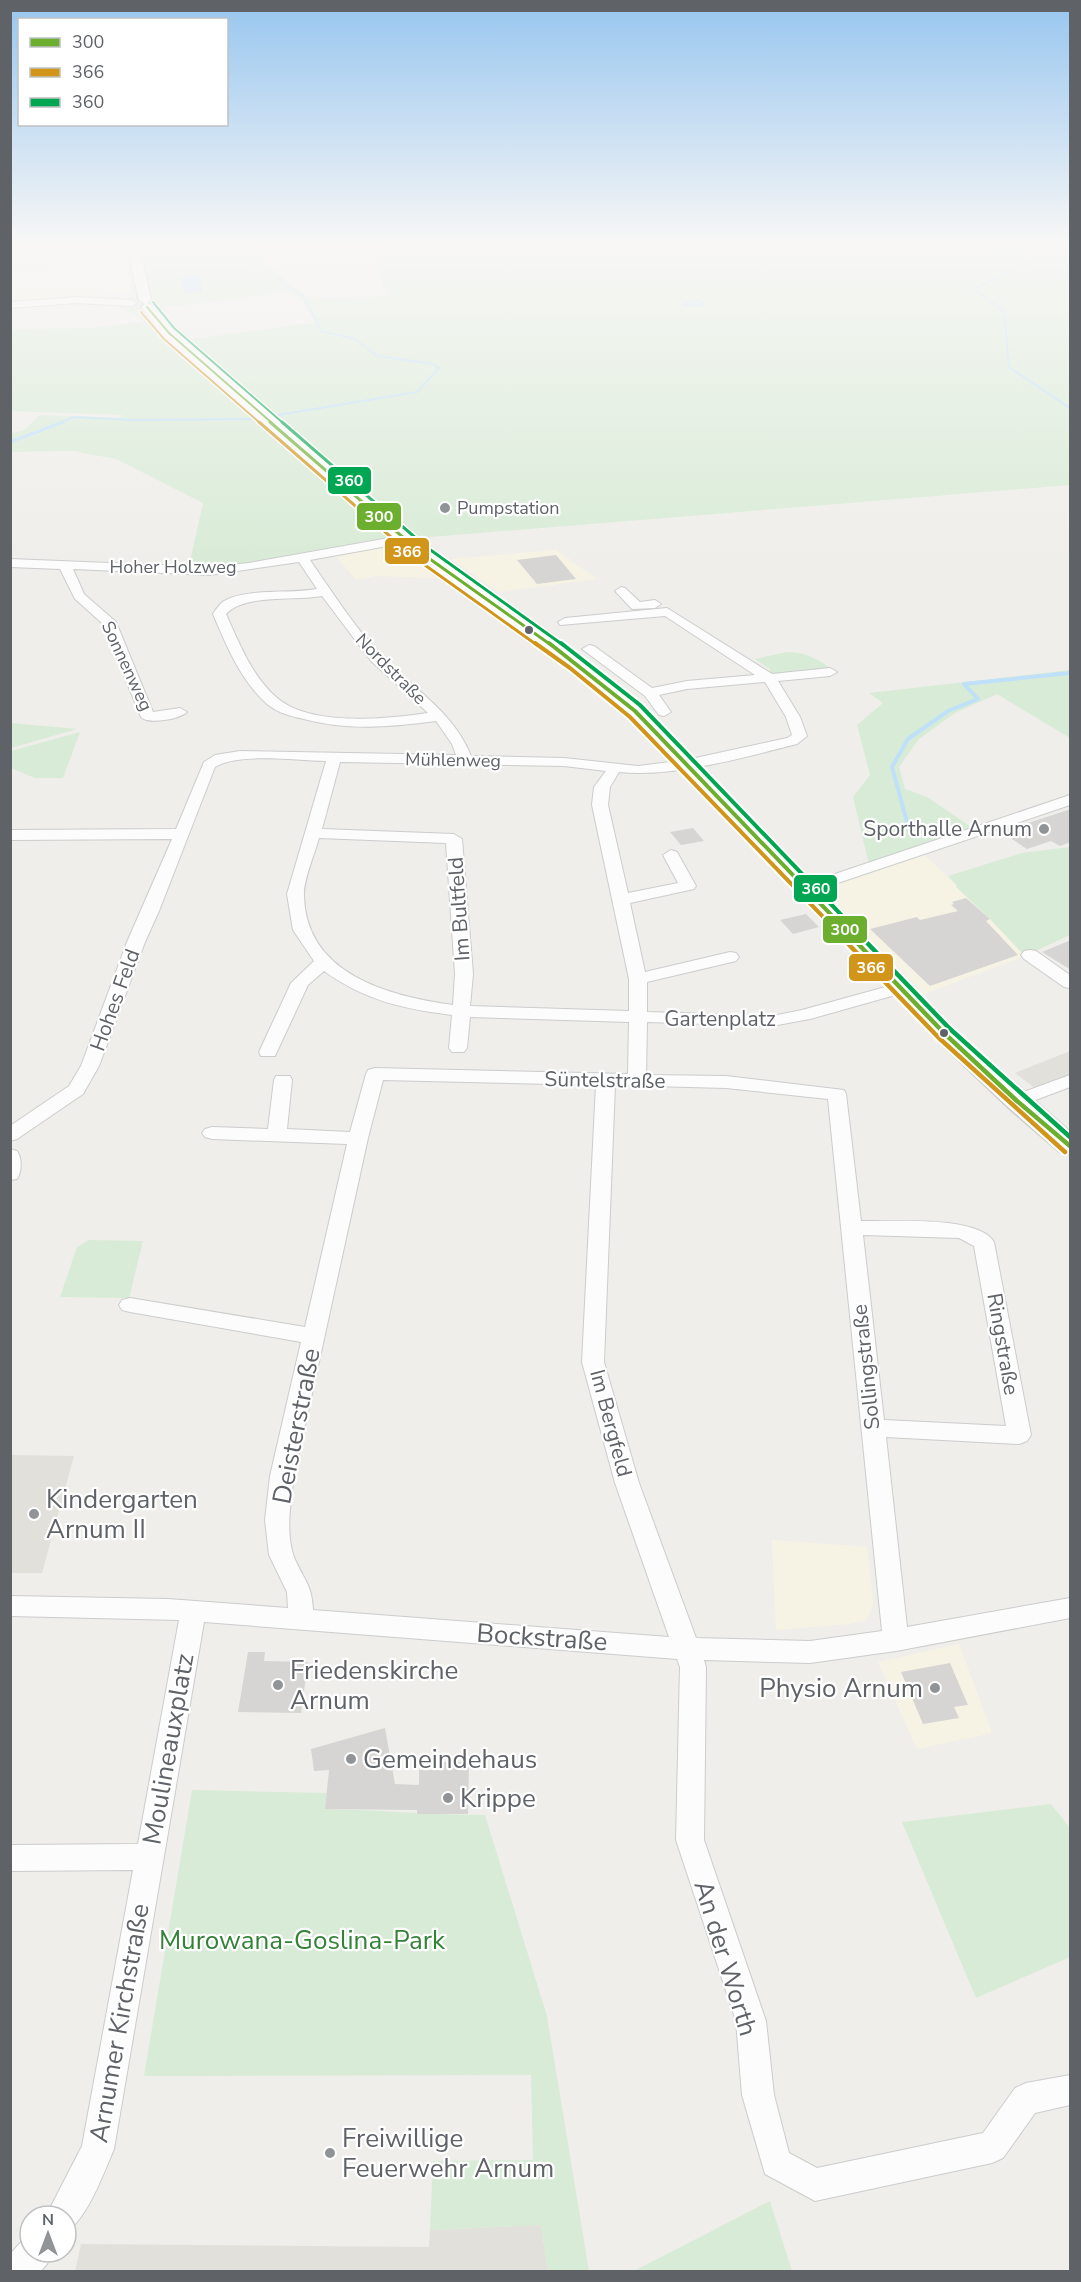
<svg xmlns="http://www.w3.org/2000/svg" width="1081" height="2282" font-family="'Nunito Sans',sans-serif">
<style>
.commercial{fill:#f7f3e4}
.education{fill:#e2e0da}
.green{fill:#d8ebd6;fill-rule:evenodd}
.water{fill:#bfe0f9}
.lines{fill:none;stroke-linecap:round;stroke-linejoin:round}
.stream-far2{stroke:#bfe0f9;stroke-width:2}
.stream-far1{stroke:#bfe0f9;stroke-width:3}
.stream{stroke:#bfe0f9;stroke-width:4}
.building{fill:#d6d5d3}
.street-casing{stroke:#cbcccc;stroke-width:2}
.secondary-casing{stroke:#cacacb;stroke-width:3}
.street{fill:#fdfcfc;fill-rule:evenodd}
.secondary{fill:#fdfcfc;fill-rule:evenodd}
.bus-1-far3-casing{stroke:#fff;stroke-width:4.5}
.bus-1-far2-casing{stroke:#fff;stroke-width:6}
.bus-1-far1-casing{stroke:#fff;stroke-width:8}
.bus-1-casing{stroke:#fff;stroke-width:9}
.bus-2-far3-casing{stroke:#fff;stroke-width:4.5}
.bus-2-far2-casing{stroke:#fff;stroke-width:6}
.bus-2-far1-casing{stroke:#fff;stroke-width:8}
.bus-2-casing{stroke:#fff;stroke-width:9}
.bus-3-far3-casing{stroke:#fff;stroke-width:4.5}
.bus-3-far2-casing{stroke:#fff;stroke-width:6}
.bus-3-far1-casing{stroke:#fff;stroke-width:8}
.bus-3-casing{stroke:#fff;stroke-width:9}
.bus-1-far3{stroke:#6caf2f;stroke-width:2}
.bus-1-far2{stroke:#6caf2f;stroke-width:3}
.bus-1-far1{stroke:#6caf2f;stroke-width:4}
.bus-1{stroke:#6caf2f;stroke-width:4.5}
.bus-2-far3{stroke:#d1951a;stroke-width:2}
.bus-2-far2{stroke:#d1951a;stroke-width:3}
.bus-2-far1{stroke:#d1951a;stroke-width:4}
.bus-2{stroke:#d1951a;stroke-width:4.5}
.bus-3-far3{stroke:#00a651;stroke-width:2}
.bus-3-far2{stroke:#00a651;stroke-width:3}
.bus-3-far1{stroke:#00a651;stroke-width:4}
.bus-3{stroke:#00a651;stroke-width:4.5}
.poi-dot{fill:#919496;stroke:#fff;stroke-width:2}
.bus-dot{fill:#5f6368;stroke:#fff;stroke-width:2}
.labels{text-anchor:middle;stroke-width:4.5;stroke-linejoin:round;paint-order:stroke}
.far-poi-label{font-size:18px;fill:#5f6368;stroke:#fff;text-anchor:start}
.far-street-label{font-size:18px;fill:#5f6368;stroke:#fff}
.poi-label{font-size:21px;fill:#5f6368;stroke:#fff;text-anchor:end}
.street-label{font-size:21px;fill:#5f6368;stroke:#fff}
.near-street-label{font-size:26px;fill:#5f6368;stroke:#fff}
.near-poi-label{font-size:26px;fill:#5f6368;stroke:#fff;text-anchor:start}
.near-park-label{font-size:26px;fill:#348238;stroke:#fff}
.line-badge{stroke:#fff;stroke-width:2}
.badge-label{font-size:16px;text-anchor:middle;font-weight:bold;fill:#fff}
</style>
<rect width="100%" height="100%" fill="#efeeea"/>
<g class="commercial">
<path d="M 129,263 L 131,292 L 11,303 L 11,273 Z"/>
<path d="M 385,547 L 397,548 L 435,578 L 376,576 L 356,580 L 336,556 Z"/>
<path d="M 556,550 L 597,579 L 498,592 L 451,559 Z"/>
<path d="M 923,853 L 990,919 L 1021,952 L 1022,957 L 924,994 L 821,888 Z"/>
<path d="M 772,1540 L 867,1547 L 873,1602 L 871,1611 L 865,1621 L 849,1624 L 776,1630 Z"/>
<path d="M 959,1644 L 992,1733 L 917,1749 L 878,1662 Z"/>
</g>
<g class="education">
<path d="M 1070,1051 L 1070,1075 L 1036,1089 L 1015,1073 Z"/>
<path d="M 11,1455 L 74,1456 L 42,1573 L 11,1573 Z"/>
<path d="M 541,2225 L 548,2271 L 75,2272 L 81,2244 L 429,2247 L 430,2230 Z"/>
</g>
<g class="green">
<path d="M 125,246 L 248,246 L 295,288 L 313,299 L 389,296 C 377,275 369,266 391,246 L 1070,246 L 1070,485 L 406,539 L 303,558 L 188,570 L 203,503 L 116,459 L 73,451 L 11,452 L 11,433 L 24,430 L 40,415 L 120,418 L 122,415 L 11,411 L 11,329 L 90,328 L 143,322 L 138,316 L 115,305 L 121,299 L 130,298 L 131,292 ZM 288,292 L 302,300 L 318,322 L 192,339 L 167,317 L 161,308 Z"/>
<path d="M 787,652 C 807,652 819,660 835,671 L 779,676 L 769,673 L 770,669 L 755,659 Z"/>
<path d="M 1070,670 L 1070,738 L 997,694 L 955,713 L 919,739 L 899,767 L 905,789 L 927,797 L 974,829 L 869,865 L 853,797 L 870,775 L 857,725 L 883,703 L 869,693 Z"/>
<path d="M 11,723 L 77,729 L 11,748 Z"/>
<path d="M 80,732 L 63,778 L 35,778 L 11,768 L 11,751 Z"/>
<path d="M 1070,847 L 1070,935 L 1022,957 L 1021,952 L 990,919 L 956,887 L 957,885 L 948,876 L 1022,853 Z"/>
<path d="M 89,1240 L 143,1241 L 129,1298 L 60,1297 L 77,1247 Z"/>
<path d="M 192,1790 L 327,1793 L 325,1809 C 379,1810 431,1815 485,1815 L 547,2016 L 589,2271 L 548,2271 L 541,2225 L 430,2230 L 433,2161 L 533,2160 L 531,2075 L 144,2076 Z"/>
<path d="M 1051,1804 L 1070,1828 L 1070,1957 L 976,1998 L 902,1822 Z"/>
<path d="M 770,2201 L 792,2271 L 634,2271 Z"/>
</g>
<path class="water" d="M 199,275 L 203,292 L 184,294 L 180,276 Z"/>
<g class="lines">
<g class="stream-far2">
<path d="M 244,246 L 284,284 L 303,296 L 321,331 L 355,339 L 377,356 L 433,364 L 439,368 L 417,392 L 278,415"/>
<path d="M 989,246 L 1030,262 L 974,289 L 1004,311 L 1009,367 L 1070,408"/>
<path d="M 698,301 L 683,304 L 688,306 L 704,304 L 702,302"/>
<path d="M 59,423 L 75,417 L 132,420 L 255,419 L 260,423"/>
</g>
<g class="stream-far1">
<path d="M 258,422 L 362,512"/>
<path d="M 10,442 L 63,422"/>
</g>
<path class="stream" d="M 907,822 L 892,767 L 908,739 L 948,711 L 978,699 L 964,684 L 1070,673"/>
</g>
<g class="building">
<path d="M 556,555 L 576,579 L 537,584 L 517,560 Z"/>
<path d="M 1071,809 L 1071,842 L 1060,846 L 1051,841 L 1027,849 L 1001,832 Z"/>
<path d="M 693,828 L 704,841 L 681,845 L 670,832 Z"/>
<path d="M 966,898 L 990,919 L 986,921 L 1018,955 L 930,986 L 870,929 L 917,917 L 920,920 L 958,911 L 951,905 L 954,904 L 952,902 Z"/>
<path d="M 806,914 L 819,927 L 793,934 L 780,920 Z"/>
<path d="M 1071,940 L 1071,970 L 1042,952 Z"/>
<path d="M 248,1652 L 265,1652 L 264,1661 L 308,1662 L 301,1713 L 238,1712 Z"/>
<path d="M 950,1663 L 968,1705 L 954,1707 L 959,1718 L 923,1724 L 901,1672 Z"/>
<path d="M 385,1728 L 395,1784 L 419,1785 L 419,1770 L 441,1770 L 441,1762 L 469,1762 L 468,1814 L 417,1814 L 417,1810 L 325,1809 L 329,1770 L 314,1771 L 311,1749 Z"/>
</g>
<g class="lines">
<defs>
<g id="street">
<path d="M 76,297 L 132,300 L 137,303 L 132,306 L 76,303 L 10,308 L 10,302 Z"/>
<path d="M 406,535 L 410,536 L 410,542 L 310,560 C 333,593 354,627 382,656 C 413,689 454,712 471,756 L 564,758 L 638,766 L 686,760 L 787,738 L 792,735 L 786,717 L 765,682 L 687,689 L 659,695 L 671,712 L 664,716 L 659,715 L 645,696 L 582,649 L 589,645 L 594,646 L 652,688 L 687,681 L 755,675 L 665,616 L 560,625 L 558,622 L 565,618 L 667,608 L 772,674 L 830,668 L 837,672 L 830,676 L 778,681 L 800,717 L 807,736 L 797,744 C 745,757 672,778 619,772 L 610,787 L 608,805 L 628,893 L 678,883 L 663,855 L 671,850 L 677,852 L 696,886 L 694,889 L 630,903 L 645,972 L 730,952 L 736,953 L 739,957 L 736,961 L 647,982 L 647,1012 L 772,1016 L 802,1010 L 900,983 L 906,984 L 909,988 L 906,992 L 810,1019 L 772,1026 L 647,1022 L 646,1075 L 726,1076 L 844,1090 L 846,1094 L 861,1221 C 891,1222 978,1215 994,1242 L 1031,1435 L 1027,1441 L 1019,1444 L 886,1437 L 907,1627 L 1070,1598 L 1070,1618 L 896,1651 L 810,1663 L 704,1660 L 706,1667 L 704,1840 L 766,2021 L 774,2095 L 789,2153 L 817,2168 L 983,2133 L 1015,2088 L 1026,2083 L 1070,2075 L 1070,2105 L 1035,2113 L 1003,2158 L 992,2163 L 815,2201 L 765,2174 L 742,2095 L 736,2021 L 676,1840 L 680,1667 L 677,1659 L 204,1622 L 114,2149 C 105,2170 86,2222 66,2231 L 66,2216 L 46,2216 L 82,2146 L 133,1870 L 10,1871 L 10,1845 L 138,1844 L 179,1620 L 10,1616 L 10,1596 L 168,1599 L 288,1608 L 287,1592 L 269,1555 L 265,1520 L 270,1476 L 301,1342 L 130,1312 L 122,1310 L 119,1305 L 122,1300 L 130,1298 L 305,1327 L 347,1144 L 212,1139 L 205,1137 L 202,1133 L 205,1129 L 212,1127 L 268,1129 L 274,1080 L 276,1076 L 290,1076 L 292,1080 L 287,1129 L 350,1132 L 366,1074 L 368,1070 L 375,1068 L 628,1074 L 629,1022 L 470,1017 L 467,1048 L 464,1052 L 452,1052 L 449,1048 L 452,1015 C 403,1009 364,1000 324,971 L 308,985 L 275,1056 L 261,1056 L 259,1052 L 291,983 L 314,961 L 293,930 L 287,894 L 326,761 C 296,761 240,752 215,767 L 159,911 L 145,942 L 99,1066 L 83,1094 L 17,1139 L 10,1141 L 10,1126 L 69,1086 L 81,1066 L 127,942 L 172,839 L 10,840 L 10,830 L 176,829 L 204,762 L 215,755 L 240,751 L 456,755 L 452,744 L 436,721 C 391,727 348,731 304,719 C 290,716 278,713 267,704 C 241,681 226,645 213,614 C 216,609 221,602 226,600 C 250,588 290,594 317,589 L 299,562 L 210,575 L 73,569 L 84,594 L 116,622 L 153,712 L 180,708 L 187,712 C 180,719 149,725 141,717 L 103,624 L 75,599 L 60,569 L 10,567 L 10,559 L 210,567 L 249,563 ZM 322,596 L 371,661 L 428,713 C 387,719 309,727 276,697 C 252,676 239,643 226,614 C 244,594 295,601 322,596 ZM 340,762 L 564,766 L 606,771 L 594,787 L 592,805 L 629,979 L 629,1011 L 470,1006 L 473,974 L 462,839 L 454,834 L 322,829 ZM 319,838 L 446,843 L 455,974 L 453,1005 C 388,996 306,974 304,896 C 303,881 315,853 319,838 ZM 383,1080 L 596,1085 L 582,1362 L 615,1483 L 669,1637 L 313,1610 C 312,1584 303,1579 294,1557 C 285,1532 291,1501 294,1476 L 368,1138 ZM 615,1085 L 726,1088 L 828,1099 L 882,1631 L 810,1641 L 696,1638 L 639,1483 L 604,1362 ZM 863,1235 L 959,1238 L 974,1246 L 1006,1426 L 884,1420 Z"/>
<path d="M 621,587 L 625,588 L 640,602 L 655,600 L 661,604 L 655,608 L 632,609 L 615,591 Z"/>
<path d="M 1070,795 L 1070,805 L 811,892 L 805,894 L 797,889 L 799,886 Z"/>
<path d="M 1030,950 L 1036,951 L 1070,975 L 1070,988 L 1064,987 L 1024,959 L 1021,955 L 1024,951 Z"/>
<path d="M 1070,1075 L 1070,1087 L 1017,1107 L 1010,1105 L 1007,1101 L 1010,1097 Z"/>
<path d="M 10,1149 L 17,1151 C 22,1158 22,1171 17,1179 L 10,1180 Z"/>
<path d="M 30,2237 L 30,2252 L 52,2252 L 47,2264 L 40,2272 L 10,2272 L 10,2254 L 23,2240 Z"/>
</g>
<path id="secondary" d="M 127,246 L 139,246 L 151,300 L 147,303 L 151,304 L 174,330 L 426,548 L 582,658 L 642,707 L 953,1028 L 1070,1132 L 1070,1154 L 1060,1152 L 1008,1107 L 935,1038 L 628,715 L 568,666 L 414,556 L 164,336 L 141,307 L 145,304 L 139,300 Z"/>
</defs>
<use href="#street" class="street-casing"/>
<use href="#secondary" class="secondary-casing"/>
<use href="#street" class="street"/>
<use href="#secondary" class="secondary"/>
<defs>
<path id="bus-1-far3" d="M 147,307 L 169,333 L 272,423"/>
<path id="bus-1-far2" d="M 270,422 L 420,552 L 551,645"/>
<path id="bus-1-far1" d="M 549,643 L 635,711 L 840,924"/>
<path id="bus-1" d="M 838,923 L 944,1033 L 1017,1101 L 1070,1146"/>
<path id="bus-2-far3" d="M 141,312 L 164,339 L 260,423"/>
<path id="bus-2-far2" d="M 259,422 L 415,558 L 537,645"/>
<path id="bus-2-far1" d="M 535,643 L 570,668 L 630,717 L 830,924"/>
<path id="bus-2" d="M 828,923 L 939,1038 L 1065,1152"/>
<path id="bus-3-far3" d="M 153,302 L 174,328 L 283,423"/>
<path id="bus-3-far2" d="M 282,422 L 425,546 L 563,645"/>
<path id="bus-3-far1" d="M 561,643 L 640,705 L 850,924"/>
<path id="bus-3" d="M 848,923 L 949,1028 L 1070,1137"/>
</defs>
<use href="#bus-1-far3" class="bus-1-far3-casing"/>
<use href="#bus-1-far2" class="bus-1-far2-casing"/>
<use href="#bus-1-far1" class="bus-1-far1-casing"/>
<use href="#bus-1" class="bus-1-casing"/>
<use href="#bus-2-far3" class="bus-2-far3-casing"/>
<use href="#bus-2-far2" class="bus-2-far2-casing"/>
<use href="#bus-2-far1" class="bus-2-far1-casing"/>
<use href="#bus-2" class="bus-2-casing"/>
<use href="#bus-3-far3" class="bus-3-far3-casing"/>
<use href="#bus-3-far2" class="bus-3-far2-casing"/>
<use href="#bus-3-far1" class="bus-3-far1-casing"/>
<use href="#bus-3" class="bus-3-casing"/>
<use href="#bus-1-far3" class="bus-1-far3"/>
<use href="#bus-1-far2" class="bus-1-far2"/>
<use href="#bus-1-far1" class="bus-1-far1"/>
<use href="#bus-1" class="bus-1"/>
<use href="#bus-2-far3" class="bus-2-far3"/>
<use href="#bus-2-far2" class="bus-2-far2"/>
<use href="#bus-2-far1" class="bus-2-far1"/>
<use href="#bus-2" class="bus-2"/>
<use href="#bus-3-far3" class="bus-3-far3"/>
<use href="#bus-3-far2" class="bus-3-far2"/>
<use href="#bus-3-far1" class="bus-3-far1"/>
<use href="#bus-3" class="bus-3"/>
</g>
<linearGradient id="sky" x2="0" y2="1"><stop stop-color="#97c6ef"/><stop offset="0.43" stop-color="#f8f7f6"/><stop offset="1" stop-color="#f8f7f6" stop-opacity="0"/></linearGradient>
<rect width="1081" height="566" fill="url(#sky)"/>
<g class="poi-dot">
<circle cx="445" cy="508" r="6"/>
<circle cx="1044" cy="829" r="6"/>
<circle cx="34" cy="1514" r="6"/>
<circle cx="278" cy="1685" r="6"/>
<circle cx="935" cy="1688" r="6"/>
<circle cx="351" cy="1759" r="6"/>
<circle cx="448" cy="1798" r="6"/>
<circle cx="330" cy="2153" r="6"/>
</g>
<g class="bus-dot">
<circle cx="529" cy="630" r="5"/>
<circle cx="944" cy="1033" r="5"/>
</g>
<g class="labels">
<g class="far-poi-label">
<text x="457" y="514">Pumpstation</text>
</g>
<g class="far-street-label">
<text x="173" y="573">Hoher Holzweg</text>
<text transform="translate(127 666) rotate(65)" y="6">Sonnenweg</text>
<text transform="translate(391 669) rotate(45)" y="6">Nordstraße</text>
<text transform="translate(453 760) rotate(1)" y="6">Mühlenweg</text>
</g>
<g class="poi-label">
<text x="1032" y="836">Sporthalle Arnum</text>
</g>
<g class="street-label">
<text transform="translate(459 909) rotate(-94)" y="7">Im Bultfeld</text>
<text transform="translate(115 1000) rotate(-70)" y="7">Hohes Feld</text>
<text x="720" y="1026">Gartenplatz</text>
<text transform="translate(605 1080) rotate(1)" y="7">Süntelstraße</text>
<text transform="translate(1003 1344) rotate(80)" y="7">Ringstraße</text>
<text transform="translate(866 1367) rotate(-96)" y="7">Sollingstraße</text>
<text transform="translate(611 1423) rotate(75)" y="7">Im Bergfeld</text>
</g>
<g class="near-street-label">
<text transform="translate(296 1426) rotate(-79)" y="9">Deisterstraße</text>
<text transform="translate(542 1637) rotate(4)" y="9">Bockstraße</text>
<text transform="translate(168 1749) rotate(-80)" y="9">Moulineauxplatz</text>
<text transform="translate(726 1958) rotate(73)" y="9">An der Worth</text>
<text transform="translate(119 2023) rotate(-80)" y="9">Arnumer Kirchstraße</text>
</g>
<g class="near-poi-label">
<text x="46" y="1508">Kindergarten<tspan x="46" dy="30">Arnum II</tspan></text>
<text x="290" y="1679">Friedenskirche<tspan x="290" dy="30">Arnum</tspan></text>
<text x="923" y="1697" text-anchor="end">Physio Arnum</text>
<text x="363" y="1768">Gemeindehaus</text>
<text x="460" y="1807">Krippe</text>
<text x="342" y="2147">Freiwillige<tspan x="342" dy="30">Feuerwehr Arnum</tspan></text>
</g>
<g class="near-park-label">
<text x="302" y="1949">Murowana-Goslina-Park</text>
</g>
</g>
<g class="line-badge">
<rect x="327" y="466" width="45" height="29" rx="6" fill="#00a651"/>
<rect x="356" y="502" width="46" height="29" rx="6" fill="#6caf2f"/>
<rect x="384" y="537" width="46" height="28" rx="6" fill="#d1951a"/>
<rect x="793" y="874" width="45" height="29" rx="6" fill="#00a651"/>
<rect x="822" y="915" width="46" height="29" rx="6" fill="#6caf2f"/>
<rect x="848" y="953" width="46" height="29" rx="6" fill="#d1951a"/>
</g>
<g class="badge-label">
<text x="349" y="486">360</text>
<text x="379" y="522">300</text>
<text x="407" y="557">366</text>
<text x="816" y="894">360</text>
<text x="845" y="935">300</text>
<text x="871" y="973">366</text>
</g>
<rect width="1081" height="2282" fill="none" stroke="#5f6368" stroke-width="24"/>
<rect x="18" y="18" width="210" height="108" fill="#ffffff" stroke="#bfc1c3" stroke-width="1.5"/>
<rect x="30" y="38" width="30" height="9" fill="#6caf2f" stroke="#bfc1c3" stroke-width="1.5"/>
<text x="72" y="48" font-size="18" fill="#5f6368">300</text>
<rect x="30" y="68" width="30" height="9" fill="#d1951a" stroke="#bfc1c3" stroke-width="1.5"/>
<text x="72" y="78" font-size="18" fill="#5f6368">366</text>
<rect x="30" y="98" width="30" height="9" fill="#00a651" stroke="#bfc1c3" stroke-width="1.5"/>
<text x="72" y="108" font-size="18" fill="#5f6368">360</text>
<g transform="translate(48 2234)"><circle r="28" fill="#ffffff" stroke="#bfc1c3" stroke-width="1.5"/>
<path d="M0-4.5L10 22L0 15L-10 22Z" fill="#919496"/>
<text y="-9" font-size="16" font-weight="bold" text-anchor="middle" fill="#5f6368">N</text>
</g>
</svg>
